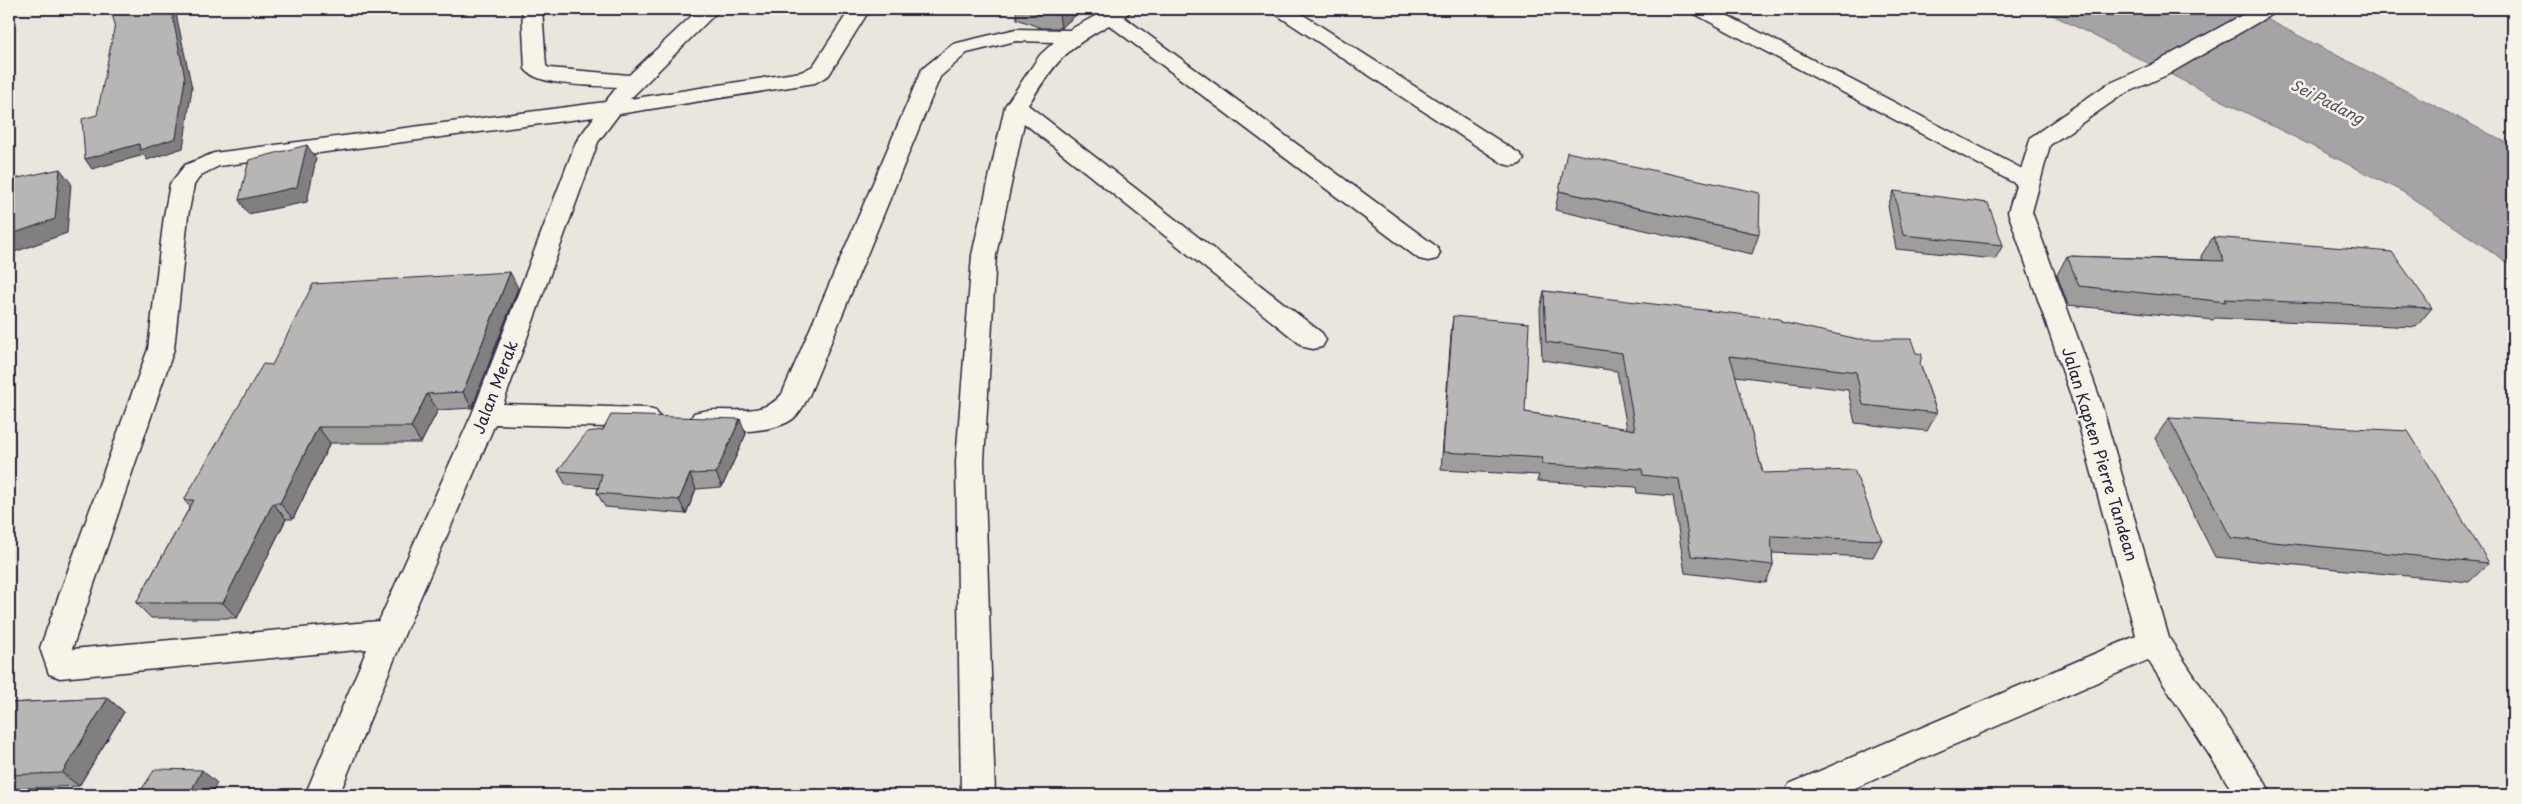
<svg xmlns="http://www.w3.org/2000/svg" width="2522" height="804" font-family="'Playpen Sans',sans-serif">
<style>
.water{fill:#a6a3a6;stroke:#716f7b}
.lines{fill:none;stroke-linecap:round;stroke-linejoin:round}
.minor-casing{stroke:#22223b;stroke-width:3}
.major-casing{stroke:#22223b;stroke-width:3}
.minor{fill:#f7f3e8;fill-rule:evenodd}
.major{fill:#f7f3e8;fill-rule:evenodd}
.wall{fill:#9e9d9c;stroke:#22223b}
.shaded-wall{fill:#817f7f;stroke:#22223b}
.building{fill:#b8b6b5;stroke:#22223b}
.labels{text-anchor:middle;stroke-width:5;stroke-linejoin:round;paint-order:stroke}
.far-water-label{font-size:15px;font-style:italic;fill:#504f60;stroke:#f7f3e8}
.street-label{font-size:16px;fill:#22223b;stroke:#f7f3e8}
</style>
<rect width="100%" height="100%" fill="#eae6de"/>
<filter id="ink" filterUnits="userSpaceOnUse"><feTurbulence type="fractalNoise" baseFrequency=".02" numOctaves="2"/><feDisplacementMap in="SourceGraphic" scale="10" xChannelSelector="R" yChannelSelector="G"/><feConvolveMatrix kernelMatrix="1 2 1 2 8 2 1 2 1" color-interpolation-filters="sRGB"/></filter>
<g filter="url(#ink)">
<path class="water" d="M 2041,9 L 2247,9 L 2513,146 L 2513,266 L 2403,192 Z"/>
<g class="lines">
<defs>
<g id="minor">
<path d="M 522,9 L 542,9 L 546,66 L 549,68 L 629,75 L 699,9 L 720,9 L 630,99 L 801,72 L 813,66 L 850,9 L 870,9 L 829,75 L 815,83 L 619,114 L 598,142 L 503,404 L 646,408 L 656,411 L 660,418 L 656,425 L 646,428 L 495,424 L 405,633 L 339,795 L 305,795 L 367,649 L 60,678 L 49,674 L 40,648 L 148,349 L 164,216 L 170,184 L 185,165 L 214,153 L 605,102 L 617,87 C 595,85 538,87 525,69 ZM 594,117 L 576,142 L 472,414 L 379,621 L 72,649 L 174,349 L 188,216 L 194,185 L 201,175 L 219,166 Z"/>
<path d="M 1108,9 L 1133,9 L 1124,17 L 1437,247 L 1440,253 L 1437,259 L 1428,261 L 1419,259 L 1109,25 C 1065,49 1055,63 1028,105 L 1322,333 L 1326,340 L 1322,347 L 1313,349 L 1304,347 L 1024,123 L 996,255 L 984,461 L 995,795 L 961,795 L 956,461 L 972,255 L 1005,106 L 1040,55 L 1054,42 L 1016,41 L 967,53 L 940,77 L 808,398 C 804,404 800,413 794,418 C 775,434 717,434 694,427 L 690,420 L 694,413 C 724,404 760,421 782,394 L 922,69 L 953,44 L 1016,29 L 1069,30 Z"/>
<path d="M 1271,9 L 1294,9 L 1520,154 L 1524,159 L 1520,164 L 1512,166 L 1504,164 L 1274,13 Z"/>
<path d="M 1690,9 L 1715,9 L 2036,176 L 2040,181 L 2036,186 L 2028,188 L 2020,186 L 1693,13 Z"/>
</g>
<path id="major" d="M 2253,9 L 2277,9 L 2274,13 L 2167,75 L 2122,95 L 2050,145 L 2032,212 L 2099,396 L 2169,638 L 2266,784 L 2271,795 L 2235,795 L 2148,660 L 1839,795 L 1784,795 L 1789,784 L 2136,636 L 2071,396 L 2008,212 L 2031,137 L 2106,85 L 2151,65 Z"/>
</defs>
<use href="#minor" class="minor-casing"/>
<use href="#major" class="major-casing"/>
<use href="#minor" class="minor"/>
<use href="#major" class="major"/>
</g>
<g class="wall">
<path d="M 1016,9 L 1083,9 L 1061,28 L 1041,28 L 1017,19 Z"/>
<path d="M 1559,191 L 1759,234 L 1752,254 L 1555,210 Z"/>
<path d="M 1894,191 L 2003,245 L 1995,259 L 1896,249 L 1888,206 Z"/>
<path d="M 2213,237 L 2432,308 L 2416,327 L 2215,318 L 2213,320 L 2068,305 L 2057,275 L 2067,256 L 2203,260 L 2201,256 Z"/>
<path d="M 518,288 L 472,408 L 438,410 L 421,443 L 330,443 L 293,519 L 286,519 L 237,618 L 151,618 L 136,603 L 190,507 L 184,500 L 272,365 Z"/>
<path d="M 1544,291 L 1781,322 L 1920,364 L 1937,413 L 1927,431 L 1855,423 L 1848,390 L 1735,376 L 1763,473 L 1882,540 L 1873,557 L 1772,553 L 1773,565 L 1766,583 L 1685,573 L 1673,496 L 1637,493 L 1636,487 L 1537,481 L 1539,475 L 1441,470 L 1451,334 L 1453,316 L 1525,412 L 1627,429 L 1617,371 L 1542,360 L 1540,309 Z"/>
<path d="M 2169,418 L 2489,563 L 2469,582 L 2215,557 L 2155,438 Z"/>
<path d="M 740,419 L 746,434 L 722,487 L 696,489 L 686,514 L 605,507 L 597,493 L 598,488 L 566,485 L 558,471 Z"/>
<path d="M 108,698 L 124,712 L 79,786 L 9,789 L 9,703 Z"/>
</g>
<g class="shaded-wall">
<path d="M 171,9 L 175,9 L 192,88 L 183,148 L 147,160 L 144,155 L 92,169 L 85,159 Z"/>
<path d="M 1065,9 L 1083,9 L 1061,28 L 1059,14 Z"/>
<path d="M 307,145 L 316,159 L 307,202 L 248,214 L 239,200 Z"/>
<path d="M 60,169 L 71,183 L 67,233 L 9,254 L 9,235 Z"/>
<path d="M 510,272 L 518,288 L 472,408 L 463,392 Z"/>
<path d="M 427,394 L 438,410 L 421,443 L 411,427 Z"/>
<path d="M 740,419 L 746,434 L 722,487 L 716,473 Z"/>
<path d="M 318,427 L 330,443 L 293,519 L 280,503 Z"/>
<path d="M 690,474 L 696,489 L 686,514 L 679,500 Z"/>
<path d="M 273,503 L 286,519 L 237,618 L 223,603 Z"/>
<path d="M 108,698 L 124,712 L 79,786 L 62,773 Z"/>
<path d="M 202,770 L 217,783 L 211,795 L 189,795 Z"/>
</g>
<g class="building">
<path d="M 110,9 L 171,9 L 185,78 L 176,138 L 140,150 L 139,144 L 85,159 L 82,119 L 97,115 L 115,24 Z"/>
<path d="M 1026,9 L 1065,9 L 1059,14 L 1039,14 Z"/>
<path d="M 307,145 L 297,187 L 239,200 L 249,160 Z"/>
<path d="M 1567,152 L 1760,193 L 1759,234 L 1559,191 Z"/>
<path d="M 60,169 L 55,219 L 9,235 L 9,180 Z"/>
<path d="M 1894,191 L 1988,203 L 2003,245 L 1903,235 Z"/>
<path d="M 2213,237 L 2392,252 L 2432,308 L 2224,299 L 2226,302 L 2079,286 L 2067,256 L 2224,261 Z"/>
<path d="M 510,272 L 463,392 L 427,394 L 411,427 L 318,427 L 280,503 L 273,503 L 223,603 L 136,603 L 194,500 L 184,500 L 263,364 L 272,365 L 313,284 Z"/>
<path d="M 1544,291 L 1780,319 L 1781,322 L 1858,339 L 1911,339 L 1916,353 L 1922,354 L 1920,364 L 1937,413 L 1863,405 L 1856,372 L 1730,356 L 1763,473 L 1854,470 L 1882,540 L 1771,536 L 1773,565 L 1691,556 L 1679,479 L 1643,475 L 1642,469 L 1541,464 L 1543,458 L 1443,452 L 1453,316 L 1529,323 L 1525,412 L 1635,430 L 1622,353 L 1546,342 Z"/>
<path d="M 611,415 L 740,419 L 716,473 L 690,474 L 679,500 L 597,493 L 602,474 L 558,471 L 587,432 L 603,430 Z"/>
<path d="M 2169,418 L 2408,431 L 2489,563 L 2231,538 Z"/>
<path d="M 108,698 L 62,773 L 9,775 L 9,703 Z"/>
<path d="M 155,769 L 202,770 L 189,795 L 138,795 Z"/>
</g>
</g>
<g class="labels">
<g class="far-water-label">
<text transform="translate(2327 102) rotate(27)" y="5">Sei Padang</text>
</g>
<g class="street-label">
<text transform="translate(495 387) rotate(-69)" y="6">Jalan Merak</text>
<text transform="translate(2100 454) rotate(73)" y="6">Jalan Kapten Pierre Tandean</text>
</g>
</g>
<rect width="2522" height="804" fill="none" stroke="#f7f3e8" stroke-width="30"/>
<rect x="15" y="15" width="2492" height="774" fill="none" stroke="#22223b" stroke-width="2" filter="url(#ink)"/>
</svg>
